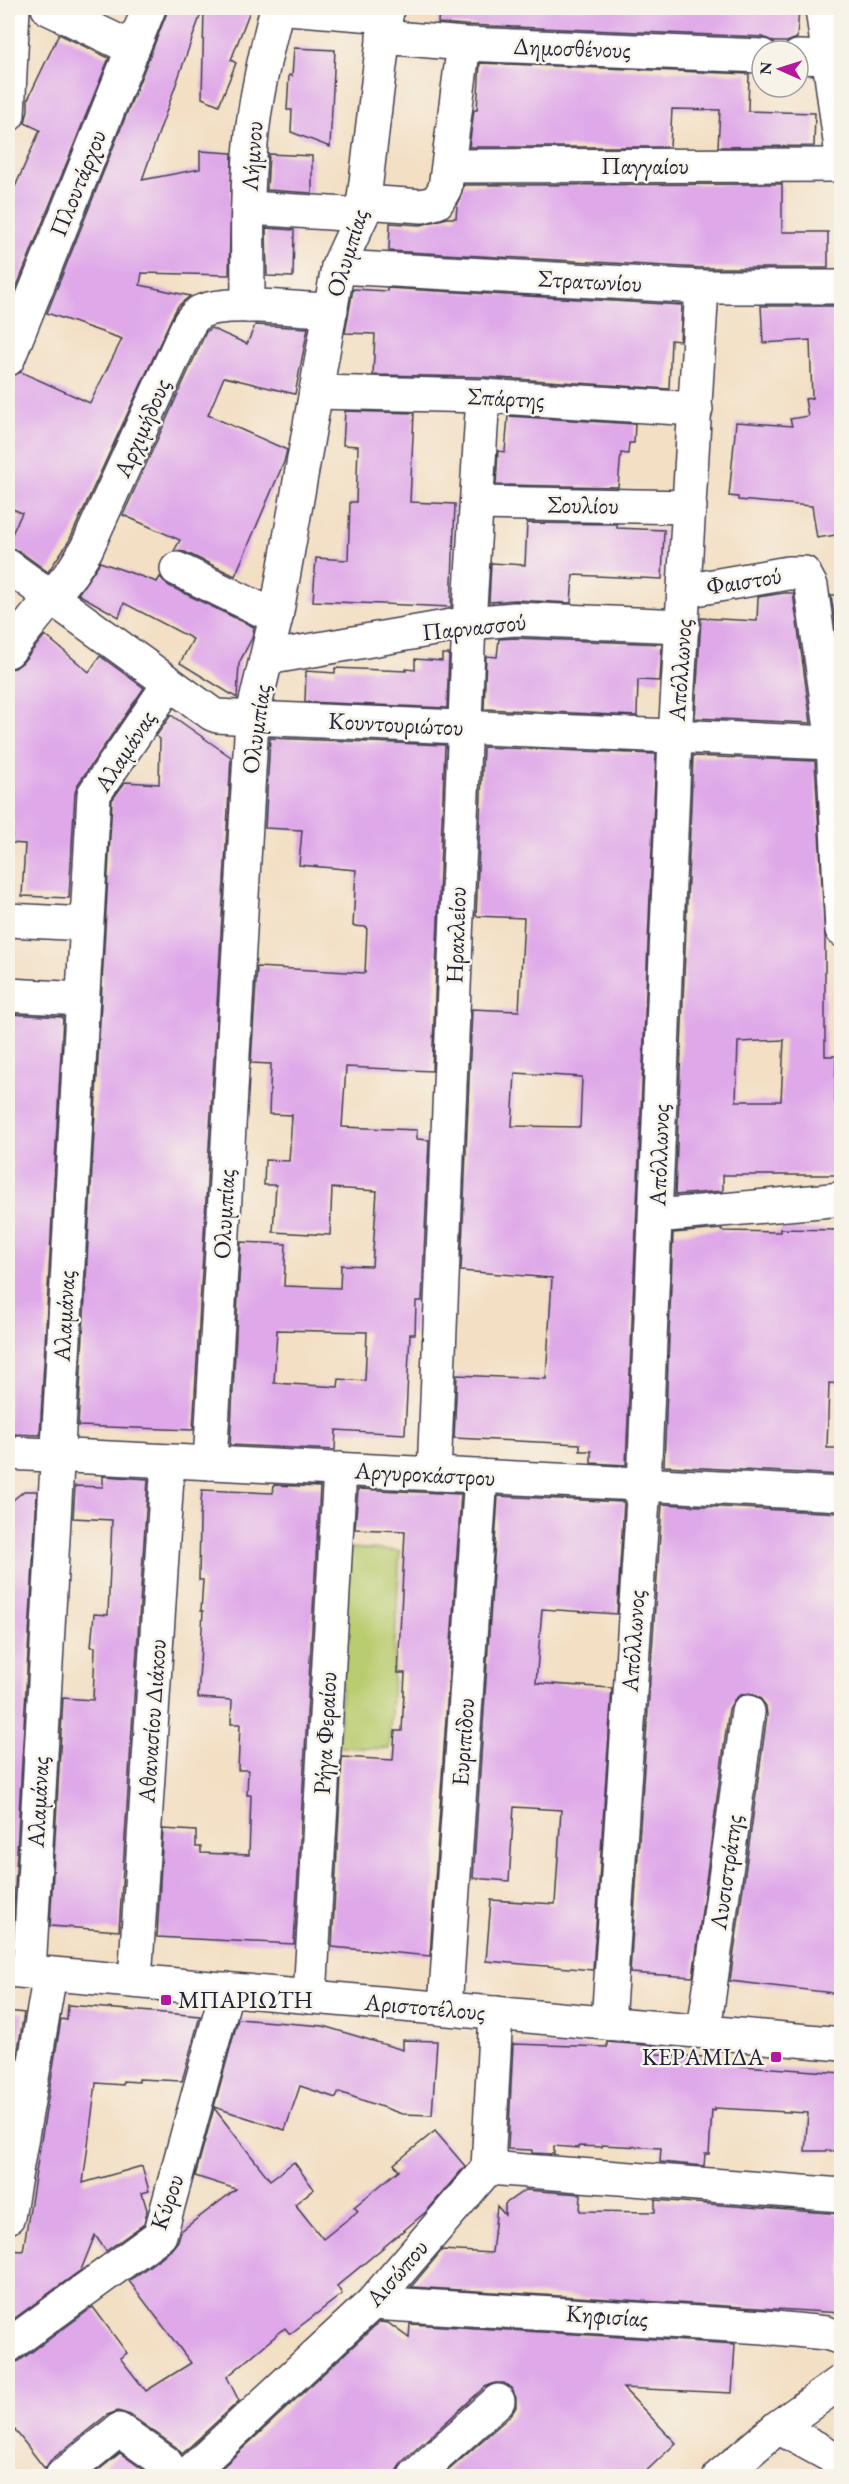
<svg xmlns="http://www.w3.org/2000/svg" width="849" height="2484" font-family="'EB Garamond',serif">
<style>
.green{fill:#b9cc6f;stroke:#6e7755;stroke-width:1.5}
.building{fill:#dfa8e9;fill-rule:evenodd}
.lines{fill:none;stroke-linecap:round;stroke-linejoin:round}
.street-casing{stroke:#413e50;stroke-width:36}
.secondary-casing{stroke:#413e50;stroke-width:36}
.street{stroke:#fff;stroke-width:33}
.secondary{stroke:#fff;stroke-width:33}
.poi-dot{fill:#b5179e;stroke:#f7f3e8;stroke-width:2}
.labels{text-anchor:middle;stroke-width:5;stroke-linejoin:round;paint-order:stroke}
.street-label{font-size:24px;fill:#22223b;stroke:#f7f3e8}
.poi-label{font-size:24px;fill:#22223b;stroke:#f7f3e8;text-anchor:start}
</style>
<rect width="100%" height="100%" fill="#f7f3e8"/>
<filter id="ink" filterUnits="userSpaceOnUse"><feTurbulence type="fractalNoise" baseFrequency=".0167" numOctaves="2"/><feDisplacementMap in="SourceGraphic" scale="12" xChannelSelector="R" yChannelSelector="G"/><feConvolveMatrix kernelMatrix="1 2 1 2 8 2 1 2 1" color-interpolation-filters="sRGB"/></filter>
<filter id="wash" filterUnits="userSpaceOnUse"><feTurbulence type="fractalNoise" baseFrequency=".008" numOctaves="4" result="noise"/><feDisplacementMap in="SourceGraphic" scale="24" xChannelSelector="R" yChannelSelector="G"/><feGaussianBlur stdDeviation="1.35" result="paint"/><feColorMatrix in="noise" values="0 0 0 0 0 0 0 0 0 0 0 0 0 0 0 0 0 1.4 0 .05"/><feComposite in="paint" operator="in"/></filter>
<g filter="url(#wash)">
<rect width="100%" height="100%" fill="#f3dfc4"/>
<path class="green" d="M 349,1548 L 400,1551 L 389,1749 L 338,1747 Z"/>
<g id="blocks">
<g class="building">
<path d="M 167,8 L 203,8 L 142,180 L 200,169 L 200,151 L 232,153 L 229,275 L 142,273 L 140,285 L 190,296 L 178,306 L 171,319 L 69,541 L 48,572 L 19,551 L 8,548 L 8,542 L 22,513 L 8,507 L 8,377 L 21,372 L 90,403 L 122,339 L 47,313 L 166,15 Z"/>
<path d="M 204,8 L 251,8 L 231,60 L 236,63 L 219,105 L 202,98 Z"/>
<path d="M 439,8 L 799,8 L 797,38 L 787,42 L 774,42 L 763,37 L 465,25 L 438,23 Z"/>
<path d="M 59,34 L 109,58 L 11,301 L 8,300 L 8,203 L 40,130 L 25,123 L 28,110 L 28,99 Z"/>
<path d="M 294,48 L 335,50 L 330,147 L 291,132 L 292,110 L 287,110 L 289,75 L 292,76 Z"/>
<path d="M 480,63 L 749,74 L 748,111 L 815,113 L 814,146 L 718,147 L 720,110 L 672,109 L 670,147 L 469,147 L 474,110 L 477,110 Z"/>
<path d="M 269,154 L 312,156 L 312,193 L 267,190 Z"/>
<path d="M 782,184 L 782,232 L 828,232 L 828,268 L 703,268 L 389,251 L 390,223 L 421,225 L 447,218 L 456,218 L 457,206 L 464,185 Z"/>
<path d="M 266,228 L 294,230 L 293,277 L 267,276 Z"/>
<path d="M 387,288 L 682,305 L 680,341 L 671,340 L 669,389 L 484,377 L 373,375 L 375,334 L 345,333 L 353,289 L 387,291 Z"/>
<path d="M 761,306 L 842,306 L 842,534 L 817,538 L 812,506 L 738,500 L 738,497 L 729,496 L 736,422 L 792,426 L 790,419 L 808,416 L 805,399 L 812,398 L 810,340 L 763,343 Z"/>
<path d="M 255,325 L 308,328 L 295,394 L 224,377 L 208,415 L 287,450 L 284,462 L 235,576 L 185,552 L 174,551 L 180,540 L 123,515 L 206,332 L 211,328 L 247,344 Z"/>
<path d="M 345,411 L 414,413 L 410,502 L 455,504 L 451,607 L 313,601 L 316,558 L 348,560 L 350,502 L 356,502 L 358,446 L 343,445 Z"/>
<path d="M 508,416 L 635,424 L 634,443 L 629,443 L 628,454 L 621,453 L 618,487 L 496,485 L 498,451 L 505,452 Z"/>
<path d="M 527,523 L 617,524 L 617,528 L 664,530 L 662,579 L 573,575 L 571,603 L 516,600 L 489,602 L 491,563 L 525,565 Z"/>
<path d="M 100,562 L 157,582 L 160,577 L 169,586 L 254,627 L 252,638 L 239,663 L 237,698 L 180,663 L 193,639 L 124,603 L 119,617 L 78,594 Z"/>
<path d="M 784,593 L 793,593 L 811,723 L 695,718 L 701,618 L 757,621 L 758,597 Z"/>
<path d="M 831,595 L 842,595 L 842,669 Z"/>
<path d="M 45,635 L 89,672 L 100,656 L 144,688 L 78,784 L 75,793 L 69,898 L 22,896 L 25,844 L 11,843 L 13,820 L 8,820 L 11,759 L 8,757 L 8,669 L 15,668 L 22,663 Z"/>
<path d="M 515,638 L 662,644 L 660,681 L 638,680 L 637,716 L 484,709 L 486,656 L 497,657 L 499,639 Z"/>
<path d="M 442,654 L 449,654 L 447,708 L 305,702 L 306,671 L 335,673 L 335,668 L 406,671 L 406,669 L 415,670 L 415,659 L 442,661 Z"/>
<path d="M 171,715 L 231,757 L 193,1430 L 78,1426 L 112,800 L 125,782 L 159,784 L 160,739 L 156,736 Z"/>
<path d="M 270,738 L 445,745 L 432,1071 L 346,1067 L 342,1127 L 417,1130 L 417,1139 L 429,1140 L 422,1301 L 416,1301 L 415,1334 L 410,1334 L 405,1434 L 336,1430 L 335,1450 L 230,1445 L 241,1242 L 286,1244 L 284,1286 L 340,1288 L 341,1265 L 372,1266 L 377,1191 L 332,1188 L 330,1235 L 273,1232 L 276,1185 L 264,1185 L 265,1160 L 289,1161 L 292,1115 L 269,1114 L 271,1064 L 251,1063 L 257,967 L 365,973 L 367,927 L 353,926 L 356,870 L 299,865 L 302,830 L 265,828 ZM 277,1330 L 367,1332 L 365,1381 L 339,1379 L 338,1387 L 274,1383 Z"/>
<path d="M 483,747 L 656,754 L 626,1465 L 591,1463 L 591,1451 L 580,1451 L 580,1444 L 454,1438 L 457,1375 L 546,1379 L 552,1278 L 461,1271 L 472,1009 L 519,1011 L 524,918 L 476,916 ZM 515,1073 L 582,1077 L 580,1127 L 512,1126 Z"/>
<path d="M 693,756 L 815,761 L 825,938 L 825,1056 L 836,1056 L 835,1101 L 842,1101 L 842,1175 L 723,1175 L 723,1191 L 675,1195 ZM 784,1040 L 781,1101 L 736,1101 L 738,1042 Z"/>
<path d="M 8,1014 L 63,1017 L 40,1435 L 8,1434 L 10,1249 L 8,1248 Z"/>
<path d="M 722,1229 L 722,1231 L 780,1232 L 780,1229 L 837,1230 L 837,1247 L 840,1246 L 837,1349 L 842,1349 L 841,1384 L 829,1383 L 827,1448 L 842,1448 L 842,1475 L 664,1466 L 673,1233 Z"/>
<path d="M 103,1476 L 148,1479 L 119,1931 L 50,1926 L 63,1698 L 93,1700 L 95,1647 L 91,1647 L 94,1614 L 108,1615 L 112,1520 L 73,1518 L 75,1486 L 103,1487 Z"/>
<path d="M 274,1485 L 320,1487 L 294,1944 L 157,1937 L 163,1829 L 196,1831 L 196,1847 L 201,1847 L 201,1853 L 249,1855 L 251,1795 L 247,1795 L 248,1770 L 238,1770 L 240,1724 L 231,1724 L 232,1700 L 198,1698 L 203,1611 L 201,1611 L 203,1580 L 199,1580 L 200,1517 L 202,1490 L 273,1493 Z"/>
<path d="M 358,1489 L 461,1494 L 430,1956 L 332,1947 L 342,1757 L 393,1760 L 395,1731 L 402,1731 L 405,1673 L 398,1673 L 405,1531 L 355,1529 Z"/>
<path d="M 24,1491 L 37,1491 L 13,1923 L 8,1923 L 8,1504 Z"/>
<path d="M 498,1496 L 624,1502 L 617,1614 L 542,1609 L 536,1683 L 612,1688 L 593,1970 L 486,1961 L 491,1900 L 555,1904 L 561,1810 L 514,1807 L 509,1881 L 473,1878 Z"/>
<path d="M 662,1504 L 842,1513 L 842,1994 L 730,1981 L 767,1715 L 766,1706 L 760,1698 L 750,1693 L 740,1695 L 734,1700 L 729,1709 L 693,1977 L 630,1973 Z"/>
<path d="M 68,2005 L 200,2016 L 182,2081 L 139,2079 L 139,2082 L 123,2081 L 123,2085 L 96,2083 L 83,2183 L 142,2166 L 149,2191 L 142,2193 L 147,2210 L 144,2224 L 106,2251 L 95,2235 L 81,2270 L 8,2323 L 8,2250 L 23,2251 L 61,2019 L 67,2020 Z"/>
<path d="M 8,2011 L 24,2013 L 8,2110 Z"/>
<path d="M 238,2019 L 323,2026 L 403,2050 L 403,2040 L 437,2041 L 432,2115 L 402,2114 L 339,2092 L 336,2098 L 300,2086 L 285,2130 L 214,2107 Z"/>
<path d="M 607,2042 L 657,2046 L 657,2054 L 718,2058 L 717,2064 L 842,2073 L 842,2151 L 805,2151 L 808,2113 L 715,2108 L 715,2111 L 712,2110 L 709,2154 L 705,2154 L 704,2166 L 660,2162 L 661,2148 L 602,2145 L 602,2147 L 579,2146 L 579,2148 L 554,2146 L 554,2154 L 532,2153 L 532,2150 L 508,2149 L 513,2044 L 607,2047 Z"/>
<path d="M 214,2108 L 270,2180 L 294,2162 L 314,2189 L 295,2204 L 323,2239 L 358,2211 L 354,2207 L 399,2170 L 394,2164 L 435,2131 L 465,2166 L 427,2211 L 337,2286 L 342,2294 L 290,2334 L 285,2328 L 227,2377 L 239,2401 L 182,2454 L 176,2447 L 130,2415 L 118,2411 L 107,2415 L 50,2461 L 45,2469 L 8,2421 L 8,2364 L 19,2361 L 93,2307 L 127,2353 L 120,2358 L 146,2391 L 191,2363 L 129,2281 L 171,2250 L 178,2241 L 181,2231 L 236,2189 L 195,2176 Z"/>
<path d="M 525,2190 L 581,2194 L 580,2211 L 655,2212 L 655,2200 L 842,2214 L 842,2313 L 411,2287 L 442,2250 L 492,2253 L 497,2206 L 505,2215 L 505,2204 Z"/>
<path d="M 379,2322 L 388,2323 L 409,2338 L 410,2324 L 735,2344 L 732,2393 L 623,2388 L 676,2443 L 641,2476 L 442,2476 L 511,2415 L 516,2407 L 516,2398 L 512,2389 L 504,2383 L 495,2383 L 485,2387 L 402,2462 L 397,2470 L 397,2476 L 213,2476 Z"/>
<path d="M 120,2453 L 152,2476 L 91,2476 Z"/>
</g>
</g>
</g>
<g filter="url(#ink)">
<use href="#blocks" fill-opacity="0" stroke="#413e50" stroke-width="1.5"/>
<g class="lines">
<defs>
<g id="street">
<path d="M 48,8 L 132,48"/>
<path d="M 288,8 L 386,16"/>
<path d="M 822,8 L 842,156"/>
<path d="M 383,37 L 464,44 L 762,56"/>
<path d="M 798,57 L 829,58"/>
<path d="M 8,115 L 13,8"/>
<path d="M 449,166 L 842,165"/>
<path d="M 363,202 L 422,206 L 437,202 L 445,188 L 464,44"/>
<path d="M 248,208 L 362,215"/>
<path d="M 338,267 L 702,287 L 842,287"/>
<path d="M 248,306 C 248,252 246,198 251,144 C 255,98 266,52 277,8"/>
<path d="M 8,359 L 149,8"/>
<path d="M 316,392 L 483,396 L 696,409"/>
<path d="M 477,503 L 690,507"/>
<path d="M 177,569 L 276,617"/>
<path d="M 684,591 L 788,573 L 804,573 L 811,586 L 833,743 L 842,930"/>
<path d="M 8,651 L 72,572 L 86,550 L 184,334 C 188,325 192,317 200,312 C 225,299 301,310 331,310"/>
<path d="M 267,658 L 469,623 L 515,619 L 683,626"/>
<path d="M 8,920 L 86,924"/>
<path d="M 8,995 L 82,999"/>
<path d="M 656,1216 L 842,1199"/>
<path d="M 8,1453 L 842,1494"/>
<path d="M 210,1463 L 252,718 L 833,743"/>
<path d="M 434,1474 L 469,623 L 483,396"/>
<path d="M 29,1972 L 94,794 L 169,684"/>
<path d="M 135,1981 L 168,1461"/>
<path d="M 310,1997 L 340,1469"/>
<path d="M 445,2008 L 481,1476"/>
<path d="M 608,2023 L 644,1485 L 675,738 L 702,287"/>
<path d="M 704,2031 L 748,1712"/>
<path d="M 488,2168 L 842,2195"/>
<path d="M 8,2217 L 50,1974"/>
<path d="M 372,2303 L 764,2327 L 826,2333 L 842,2338"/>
<path d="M 8,2346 L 160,2235 L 227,1989"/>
<path d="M 778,2427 L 842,2462"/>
<path d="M 62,2476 L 119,2430 L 165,2462 L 175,2476"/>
<path d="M 186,2476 L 372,2303 L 488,2168 L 496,2013"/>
<path d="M 415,2476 L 498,2401"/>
<path d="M 720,2476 L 778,2427 L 842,2381"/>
</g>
<g id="secondary">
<path d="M 8,566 L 212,714 L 217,716 L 252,718 L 276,617 L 338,267 L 362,215 L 387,8"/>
<path d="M 8,1970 L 842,2044"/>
</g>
</defs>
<use href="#street" class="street-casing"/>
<use href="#secondary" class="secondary-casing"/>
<use href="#street" class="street"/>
<use href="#secondary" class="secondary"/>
</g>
</g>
<g class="poi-dot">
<rect x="160" y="1994" width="12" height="12" rx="3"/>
<rect x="770" y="2051" width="12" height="12" rx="3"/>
</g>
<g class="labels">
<g class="street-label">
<text transform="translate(572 48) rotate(2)" y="8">Δημοσθένους</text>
<text transform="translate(252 156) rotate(-86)" y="8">Λήμνου</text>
<text x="645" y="174">Παγγαίου</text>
<text transform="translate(78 183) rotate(-68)" y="8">Πλουτάρχου</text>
<text transform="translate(347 253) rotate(-73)" y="8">Ολυμπίας</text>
<text transform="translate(590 281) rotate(3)" y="8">Στρατωνίου</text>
<text transform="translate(506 398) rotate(3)" y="8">Σπάρτης</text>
<text transform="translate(142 428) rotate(-66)" y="8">Αρχιμήδους</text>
<text transform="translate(583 505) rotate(1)" y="8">Σουλίου</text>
<text transform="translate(744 581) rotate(-9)" y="8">Φαιστού</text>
<text transform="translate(474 627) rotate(-6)" y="8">Παρνασσού</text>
<text transform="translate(680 670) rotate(-86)" y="8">Απόλλωνος</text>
<text transform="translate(396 724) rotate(3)" y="8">Κουντουριώτου</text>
<text transform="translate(256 729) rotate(-82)" y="8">Ολυμπίας</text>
<text transform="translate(125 751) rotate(-57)" y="8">Αλαμάνας</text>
<text transform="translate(456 935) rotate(-88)" y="8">Ηρακλείου</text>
<text transform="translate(659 1155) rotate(-88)" y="8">Απόλλωνος</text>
<text transform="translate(224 1214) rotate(-87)" y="8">Ολυμπίας</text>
<text transform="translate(64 1316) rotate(-87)" y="8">Αλαμάνας</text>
<text transform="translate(425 1474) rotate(3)" y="8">Αργυροκάστρου</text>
<text transform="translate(633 1641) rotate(-86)" y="8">Απόλλωνος</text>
<text transform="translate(152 1721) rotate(-86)" y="8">Αθανασίου Διάκου</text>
<text transform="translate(325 1733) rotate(-87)" y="8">Ρήγα Φεραίου</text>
<text transform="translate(463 1742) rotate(-86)" y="8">Ευριπίδου</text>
<text transform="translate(38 1802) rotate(-87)" y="8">Αλαμάνας</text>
<text transform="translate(726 1872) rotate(-82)" y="8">Λυσιστράτης</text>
<text transform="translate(425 2007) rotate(5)" y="8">Αριστοτέλους</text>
<text transform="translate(167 2202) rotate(-71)" y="8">Κύρου</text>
<text transform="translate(397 2273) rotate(-49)" y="8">Αισώπου</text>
<text transform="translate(607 2316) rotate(4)" y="8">Κηφισίας</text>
</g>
<g class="poi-label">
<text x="178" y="2008">ΜΠΑΡΙΩΤΗ</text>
<text x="764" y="2065" text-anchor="end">ΚΕΡΑΜΙΔΑ</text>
</g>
</g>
<rect width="849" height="2484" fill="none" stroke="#f7f3e8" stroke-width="30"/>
<g transform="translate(780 69) rotate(273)"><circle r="28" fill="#f7f3e8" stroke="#a29fa3" stroke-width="1.5"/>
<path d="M0-4.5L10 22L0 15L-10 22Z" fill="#b5179e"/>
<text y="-9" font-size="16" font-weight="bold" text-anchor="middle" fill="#22223b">N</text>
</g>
</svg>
